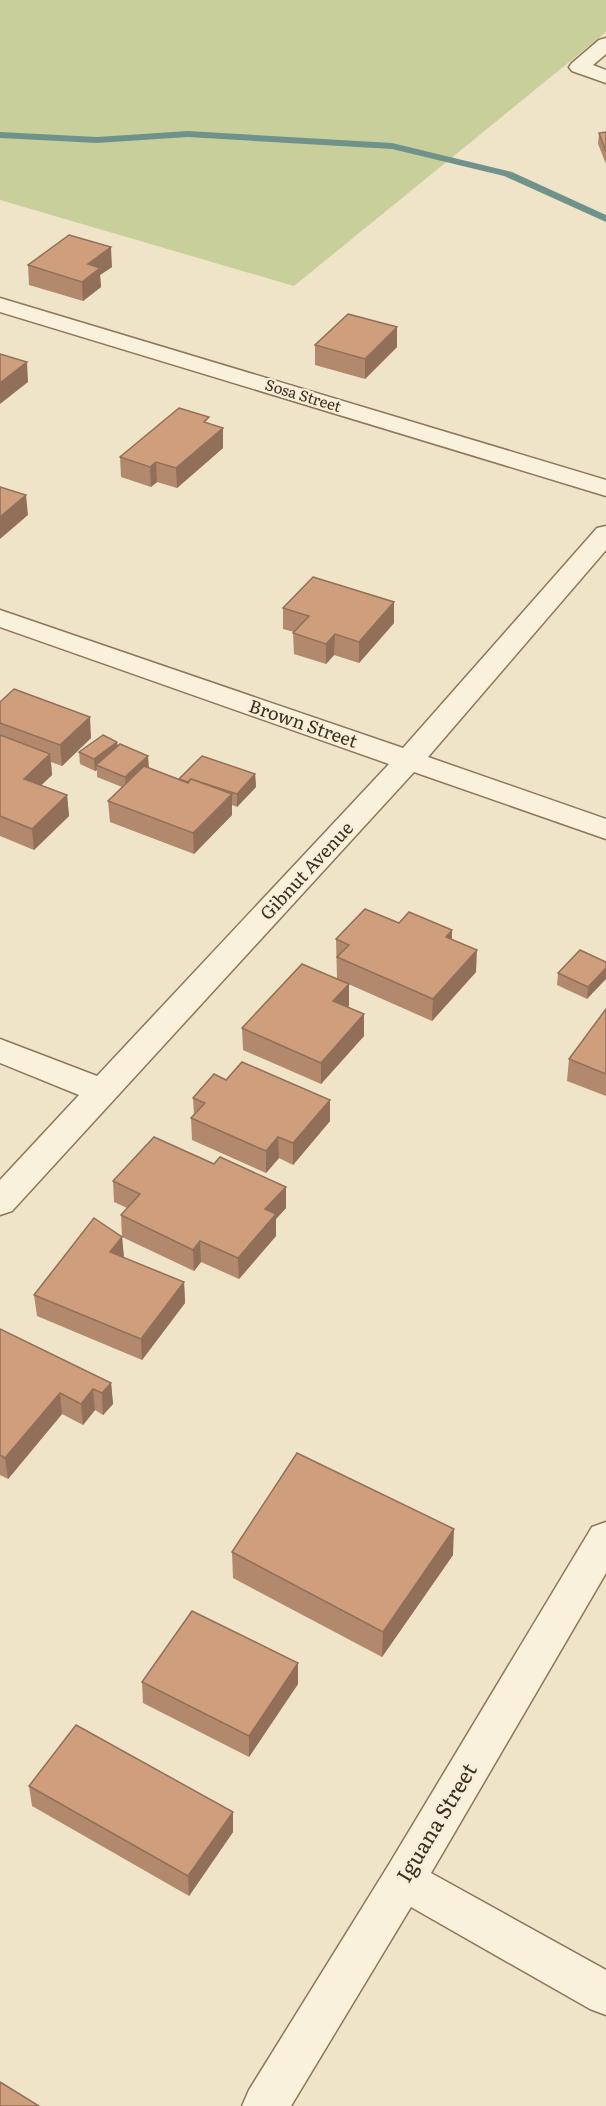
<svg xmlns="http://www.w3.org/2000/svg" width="606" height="2106" font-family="Literata,serif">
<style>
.green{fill:#c9cf9b}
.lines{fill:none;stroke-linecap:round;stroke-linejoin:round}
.stream{fill:#6f938a;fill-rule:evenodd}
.minor-casing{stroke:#8d765c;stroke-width:3}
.minor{fill:#faf1dc;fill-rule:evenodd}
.wall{fill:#b2896c}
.shaded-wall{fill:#916f58}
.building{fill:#cf9f7d;stroke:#916f58;stroke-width:1.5}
.labels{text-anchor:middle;stroke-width:4.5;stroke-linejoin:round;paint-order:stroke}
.far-street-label{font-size:15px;fill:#3d2e20;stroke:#f7eed8}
.street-label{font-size:18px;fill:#3d2e20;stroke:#f7eed8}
.near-street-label{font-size:21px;fill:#3d2e20;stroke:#f7eed8}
</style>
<rect width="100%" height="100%" fill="#f0e4c8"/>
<path class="green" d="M 0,0 L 606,0 L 606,32 L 294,286 L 0,200 Z"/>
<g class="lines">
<path class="stream" d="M 188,131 L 392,143 L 512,172 L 606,215 L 606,222 L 504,176 L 392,149 L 188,137 L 97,143 L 0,138 L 0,132 L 97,137 Z"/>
<defs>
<g id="minor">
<path d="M 606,38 L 606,54 L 593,65 L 606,70 L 606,83 L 572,71 L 569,67 L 572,63 L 599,40 Z"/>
<path d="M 0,298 L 606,480 L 606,496 L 0,312 Z"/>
<path d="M 606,526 L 606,550 L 428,757 L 606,819 L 606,839 L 414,772 L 12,1211 L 0,1215 L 0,1180 L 79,1095 L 0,1063 L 0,1039 L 97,1076 L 389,764 L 0,627 L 0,610 L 403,748 L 597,528 Z"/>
<path d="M 606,1522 L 606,1573 L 431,1873 L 606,1970 L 606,2015 L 590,2009 L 411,1907 L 291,2106 L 242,2106 L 249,2090 L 388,1866 L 592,1527 Z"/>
</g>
</defs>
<use href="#minor" class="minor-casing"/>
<use href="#minor" class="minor"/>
</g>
<g class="wall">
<path d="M 606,132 L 606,164 L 598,144 L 599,133 Z"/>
<path d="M 28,265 L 112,267 L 100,275 L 101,287 L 83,301 L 29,285 Z"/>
<path d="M 397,327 L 397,347 L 365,379 L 315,365 L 315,345 Z"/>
<path d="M 209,423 L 223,448 L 177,488 L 157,482 L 151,487 L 121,477 L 120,457 Z"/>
<path d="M 394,602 L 394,623 L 359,663 L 334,655 L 326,664 L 294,654 L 293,633 L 294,632 L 283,629 L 283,608 Z"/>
<path d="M 0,702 L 91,738 L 62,766 L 51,762 L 52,775 L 41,785 L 67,795 L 69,816 L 34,850 L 0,836 Z"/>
<path d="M 117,742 L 118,746 L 149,768 L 179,779 L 255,774 L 256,787 L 237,807 L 232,805 L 232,815 L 194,854 L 110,822 L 108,801 L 122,787 L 97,777 L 97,770 L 95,771 L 80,764 L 79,752 Z"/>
<path d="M 399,923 L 452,930 L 452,939 L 476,972 L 432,1021 L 337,979 L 336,939 Z"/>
<path d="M 606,962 L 587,999 L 557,985 L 558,973 Z"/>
<path d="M 349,984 L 349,1006 L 347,1007 L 364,1014 L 364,1036 L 321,1084 L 243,1050 L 242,1028 Z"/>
<path d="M 606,1009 L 606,1096 L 567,1081 L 569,1059 Z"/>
<path d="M 226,1080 L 330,1100 L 330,1121 L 293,1165 L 279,1158 L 266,1173 L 192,1140 L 191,1118 L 194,1115 L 193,1098 Z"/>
<path d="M 113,1181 L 286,1208 L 276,1219 L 276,1236 L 239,1279 L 201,1262 L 194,1271 L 122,1237 L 121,1215 L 127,1208 L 114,1202 Z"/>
<path d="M 122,1237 L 124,1258 L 184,1282 L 185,1303 L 142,1360 L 37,1316 L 34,1295 Z"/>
<path d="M 0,1329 L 111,1383 L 113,1404 L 103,1415 L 95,1410 L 83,1425 L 62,1414 L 8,1479 L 0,1475 Z"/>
<path d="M 232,1552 L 453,1555 L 382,1657 L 233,1578 Z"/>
<path d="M 298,1663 L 298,1684 L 249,1757 L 143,1703 L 142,1682 Z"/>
<path d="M 29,1786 L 233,1832 L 189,1896 L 32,1806 Z"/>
</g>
<g class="shaded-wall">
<path d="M 111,247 L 112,267 L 100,275 L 101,287 L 83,301 L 82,282 L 88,264 Z"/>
<path d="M 397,327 L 397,347 L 365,379 L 365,359 Z"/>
<path d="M 27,362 L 28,382 L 0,404 L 0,383 Z"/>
<path d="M 223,428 L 223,448 L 177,488 L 176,468 Z"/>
<path d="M 156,462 L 157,482 L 151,487 L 150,467 Z"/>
<path d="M 26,495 L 28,515 L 0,539 L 0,517 Z"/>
<path d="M 394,602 L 394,623 L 359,663 L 359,642 Z"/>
<path d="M 335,634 L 334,655 L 326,664 L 326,644 Z"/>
<path d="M 90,717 L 91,738 L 62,766 L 60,745 Z"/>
<path d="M 117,742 L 118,755 L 96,765 L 97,770 L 95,771 L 94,759 Z"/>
<path d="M 50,754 L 52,775 L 26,800 L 24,779 Z"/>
<path d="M 148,756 L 149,768 L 126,789 L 125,777 Z"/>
<path d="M 255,774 L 256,787 L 237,807 L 237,794 Z"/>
<path d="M 232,794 L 232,815 L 194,854 L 193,833 Z"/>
<path d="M 67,795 L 69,816 L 34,850 L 32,829 Z"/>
<path d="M 452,930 L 451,951 L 446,937 Z"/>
<path d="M 477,950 L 476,972 L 432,1021 L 433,999 Z"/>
<path d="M 606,968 L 606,979 L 587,999 L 588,987 Z"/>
<path d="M 349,984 L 349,1006 L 333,1023 L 333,1001 Z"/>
<path d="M 364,1014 L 364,1036 L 321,1084 L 321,1063 Z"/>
<path d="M 330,1100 L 330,1121 L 293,1165 L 293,1143 Z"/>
<path d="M 278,1137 L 279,1158 L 266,1173 L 266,1151 Z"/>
<path d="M 286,1187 L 286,1208 L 276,1219 L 276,1236 L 239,1279 L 238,1258 L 265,1209 Z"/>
<path d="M 122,1237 L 124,1259 L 110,1252 Z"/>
<path d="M 200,1241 L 201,1262 L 194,1271 L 193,1250 Z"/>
<path d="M 184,1282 L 185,1303 L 142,1360 L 141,1339 Z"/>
<path d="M 111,1383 L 113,1404 L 103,1415 L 102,1393 Z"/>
<path d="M 93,1389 L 95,1410 L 83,1425 L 81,1404 Z"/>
<path d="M 60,1393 L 62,1414 L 8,1479 L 5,1458 Z"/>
<path d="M 454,1529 L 453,1555 L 382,1657 L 383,1632 Z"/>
<path d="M 298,1663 L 298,1684 L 249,1757 L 249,1736 Z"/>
<path d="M 233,1812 L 233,1832 L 189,1896 L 188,1876 Z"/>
</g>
<g class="building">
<path d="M 606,132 L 606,151 L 599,133 Z"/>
<path d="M 69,235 L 111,247 L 88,264 L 100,268 L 82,282 L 28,265 Z"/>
<path d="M 348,314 L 397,327 L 365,359 L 315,345 Z"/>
<path d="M 0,354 L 27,362 L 0,383 Z"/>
<path d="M 179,408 L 209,417 L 204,422 L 223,428 L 176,468 L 156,462 L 150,467 L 120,457 Z"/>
<path d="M 0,487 L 26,495 L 0,517 Z"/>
<path d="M 313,577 L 394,602 L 359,642 L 335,634 L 326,644 L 293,633 L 309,616 L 283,608 Z"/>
<path d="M 14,689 L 90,717 L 60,745 L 0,723 L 0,702 Z"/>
<path d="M 0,735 L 50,754 L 24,779 L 67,795 L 32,829 L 0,816 Z"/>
<path d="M 103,735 L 117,742 L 94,759 L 79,752 Z"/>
<path d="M 120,744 L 148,756 L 125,777 L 96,765 Z"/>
<path d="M 202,756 L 255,774 L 237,794 L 191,779 L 188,782 L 179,779 Z"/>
<path d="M 144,766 L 188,783 L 191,779 L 232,794 L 193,833 L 108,801 Z"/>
<path d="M 365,909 L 399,923 L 409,912 L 452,930 L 446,937 L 477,950 L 433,999 L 337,957 L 349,945 L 336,939 Z"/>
<path d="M 580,950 L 606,962 L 606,968 L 588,987 L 558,973 Z"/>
<path d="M 302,964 L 349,984 L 333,1001 L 364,1014 L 321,1063 L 242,1028 Z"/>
<path d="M 606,1009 L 606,1074 L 569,1059 Z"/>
<path d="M 242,1062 L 330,1100 L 293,1143 L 278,1137 L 266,1151 L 191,1118 L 205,1103 L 193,1098 L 214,1074 L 226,1080 Z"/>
<path d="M 154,1137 L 214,1164 L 220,1157 L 286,1187 L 265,1209 L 276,1214 L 238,1258 L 200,1241 L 193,1250 L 121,1215 L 140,1194 L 113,1181 Z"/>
<path d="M 94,1218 L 122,1237 L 110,1252 L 184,1282 L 141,1339 L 34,1295 Z"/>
<path d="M 0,1329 L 111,1383 L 102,1393 L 93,1389 L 81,1404 L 60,1393 L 5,1458 L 0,1455 Z"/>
<path d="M 297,1453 L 454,1529 L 383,1632 L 232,1552 Z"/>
<path d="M 192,1611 L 298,1663 L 249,1736 L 142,1682 Z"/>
<path d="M 76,1725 L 233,1812 L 188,1876 L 29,1786 Z"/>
<path d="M 0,2082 L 39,2106 L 0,2106 Z"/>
</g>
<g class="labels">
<g class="far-street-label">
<text transform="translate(303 396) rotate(17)" y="5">Sosa Street</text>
</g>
<g class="street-label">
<text transform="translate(303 724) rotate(19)" y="6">Brown Street</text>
<text transform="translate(307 871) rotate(-47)" y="6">Gibnut Avenue</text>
</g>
<g class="near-street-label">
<text transform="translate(437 1823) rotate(-59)" y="7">Iguana Street</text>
</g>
</g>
</svg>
